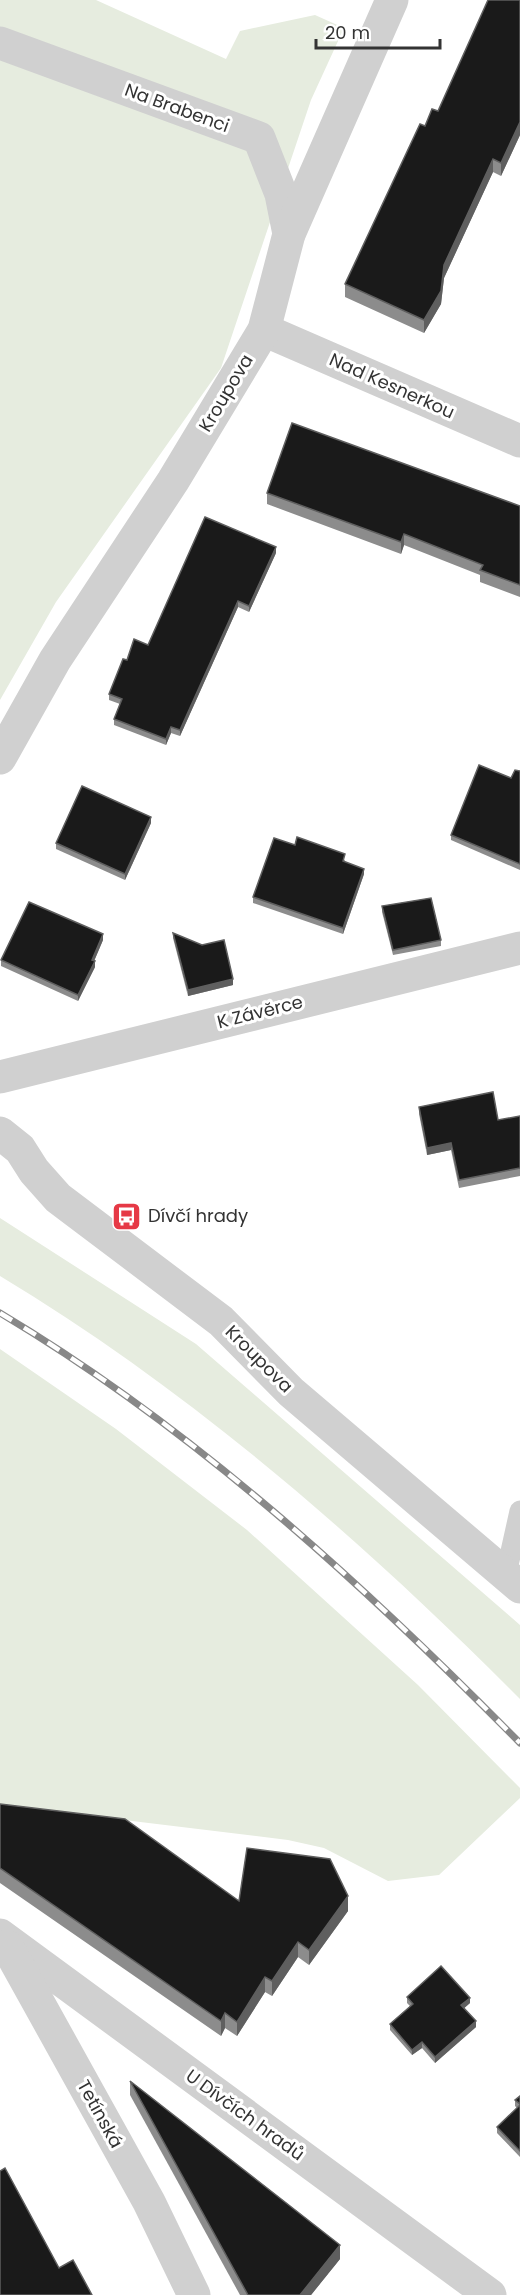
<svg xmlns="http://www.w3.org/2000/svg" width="520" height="2295" font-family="Poppins,sans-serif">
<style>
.green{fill:#e6ecdf}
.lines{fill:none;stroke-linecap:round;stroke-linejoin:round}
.service{stroke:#d0d0d0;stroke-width:21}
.minor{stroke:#d0d0d0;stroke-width:33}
.rail-casing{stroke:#888;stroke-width:7}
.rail{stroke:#fff;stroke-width:4.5;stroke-dasharray:14;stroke-linecap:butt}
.wall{fill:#8c8c8c}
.shaded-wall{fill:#5f5f5f}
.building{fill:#1a1a1a;stroke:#5f5f5f;stroke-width:1.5}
.labels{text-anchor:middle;stroke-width:6;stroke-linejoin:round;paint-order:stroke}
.street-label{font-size:18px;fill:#333;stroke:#fff}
.poi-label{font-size:18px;fill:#333;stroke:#fff;text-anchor:start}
</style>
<rect width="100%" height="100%" fill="#fff"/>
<g class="green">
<path d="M 0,0 L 96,0 L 226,59 L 240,31 L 315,15 L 344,28 L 311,100 L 221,368 L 56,602 L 0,700 Z"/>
<path d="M 0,1218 L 196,1344 L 520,1625 L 520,1699 C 363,1541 191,1391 0,1276 Z"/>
<path d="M 0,1349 L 116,1429 L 247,1530 L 418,1685 L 520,1788 L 520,1798 L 439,1875 L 388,1881 L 324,1848 L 288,1840 L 0,1805 Z"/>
</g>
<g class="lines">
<path class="service" d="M 506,1574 L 520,1511"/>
<g class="minor">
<path d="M 0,43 L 259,138 L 281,194 L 289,234"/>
<path d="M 264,330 L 520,441"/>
<path d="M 0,758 L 55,660 L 173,481 L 264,330 L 289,234 L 392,0"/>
<path d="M 0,1077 L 520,948"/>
<path d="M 0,1133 L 20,1149 L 34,1171 L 58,1198 L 221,1321 L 291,1392 L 520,1587"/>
<path d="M 0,1935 L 490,2295"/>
<path d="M 7,1946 L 149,2202 L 194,2295"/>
</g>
<defs>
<path id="rail" d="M 0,1313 C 193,1428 363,1584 520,1743"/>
</defs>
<use href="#rail" class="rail-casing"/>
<use href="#rail" class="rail"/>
</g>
<g class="wall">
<path d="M 520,0 L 520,135 L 501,176 L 493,172 L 444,278 L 441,304 L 424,333 L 345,297 L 345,284 L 425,126 L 438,111 Z"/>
<path d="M 267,493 L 520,506 L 520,597 L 480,582 L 480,575 L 404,545 L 401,554 L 267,504 Z"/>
<path d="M 276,553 L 249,612 L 238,607 L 180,736 L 171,733 L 166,745 L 114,725 L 114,719 L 120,704 L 109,700 L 109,694 L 127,660 Z"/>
<path d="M 520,771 L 520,870 L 451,840 L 451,835 L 511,778 Z"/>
<path d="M 151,823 L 125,880 L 56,849 L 56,843 Z"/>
<path d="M 295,845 L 345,860 L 344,862 L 364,874 L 343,934 L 253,903 L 253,897 Z"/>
<path d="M 382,906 L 441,940 L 441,946 L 393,955 L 382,912 Z"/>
<path d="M 173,933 L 233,985 L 188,996 L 173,938 Z"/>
<path d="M 103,940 L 94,961 L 95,967 L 78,1001 L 1,966 L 1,960 Z"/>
<path d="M 419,1107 L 498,1120 L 520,1116 L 520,1176 L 459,1188 L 451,1150 L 427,1155 L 419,1114 Z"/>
<path d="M 0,1804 L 239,1901 L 348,1911 L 309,1965 L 298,1957 L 272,1996 L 265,1992 L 237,2036 L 225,2028 L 221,2036 L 0,1883 Z"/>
<path d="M 407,1997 L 470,2003 L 464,2008 L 476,2027 L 435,2063 L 422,2048 L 412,2055 L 390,2030 L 390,2024 L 410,2006 L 407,2003 Z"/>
<path d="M 130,2081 L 340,2259 L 311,2295 L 240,2295 L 130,2095 Z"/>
<path d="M 520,2096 L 520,2157 L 497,2133 L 497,2127 L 517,2108 L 515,2106 L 515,2100 Z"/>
</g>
<g class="shaded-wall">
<path d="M 520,122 L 520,135 L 501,176 L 501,163 Z"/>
<path d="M 493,159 L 493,172 L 444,278 L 441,304 L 424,333 L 424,320 L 444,265 Z"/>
<path d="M 404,534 L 404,545 L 401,554 L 401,542 Z"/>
<path d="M 276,547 L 276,553 L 249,612 L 249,606 Z"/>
<path d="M 238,601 L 238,607 L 180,736 L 180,730 Z"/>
<path d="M 171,727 L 171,733 L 166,745 L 166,739 Z"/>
<path d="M 151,817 L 151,823 L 125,880 L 125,874 Z"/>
<path d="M 364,869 L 364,874 L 343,934 L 343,928 Z"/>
<path d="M 103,934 L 103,940 L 92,966 L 92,960 Z"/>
<path d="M 95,961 L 95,967 L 78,1001 L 78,995 Z"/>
<path d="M 233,979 L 233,985 L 188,996 L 188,990 Z"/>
<path d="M 451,1143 L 451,1150 L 427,1155 L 427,1148 Z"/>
<path d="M 348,1896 L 348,1911 L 309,1965 L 309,1950 Z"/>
<path d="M 298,1942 L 298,1957 L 272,1996 L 272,1981 Z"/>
<path d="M 265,1977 L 265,1992 L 237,2036 L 237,2022 Z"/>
<path d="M 470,1998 L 470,2003 L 461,2011 L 461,2005 Z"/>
<path d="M 225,2013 L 225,2028 L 221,2036 L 221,2021 Z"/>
<path d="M 476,2021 L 476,2027 L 435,2063 L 435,2057 Z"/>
<path d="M 422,2042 L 422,2048 L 412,2055 L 412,2050 Z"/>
<path d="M 340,2245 L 340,2259 L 311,2295 L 300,2295 Z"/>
</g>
<g class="building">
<path d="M 488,0 L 520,0 L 520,122 L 501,163 L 493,159 L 444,265 L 441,291 L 424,320 L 345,284 L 420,124 L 425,126 L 432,109 L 438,111 Z"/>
<path d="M 292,423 L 520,506 L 520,585 L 480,570 L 483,565 L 404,534 L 401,542 L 267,493 Z"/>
<path d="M 205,517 L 276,547 L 249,606 L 238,601 L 180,730 L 171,727 L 166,739 L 114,719 L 122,699 L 109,694 L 123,659 L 127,660 L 134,639 L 148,645 Z"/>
<path d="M 479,765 L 511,778 L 515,770 L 520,771 L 520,864 L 451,835 Z"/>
<path d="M 82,786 L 151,817 L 125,874 L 56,843 Z"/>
<path d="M 297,837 L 345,854 L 343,861 L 364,869 L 343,928 L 253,897 L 274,838 L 295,845 Z"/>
<path d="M 431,898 L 441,940 L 393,950 L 382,906 Z"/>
<path d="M 29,902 L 103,934 L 92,960 L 95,961 L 78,995 L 1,960 Z"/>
<path d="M 173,933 L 202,945 L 224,940 L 233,979 L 188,990 Z"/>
<path d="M 493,1092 L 498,1120 L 520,1116 L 520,1168 L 459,1180 L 451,1143 L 427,1148 L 419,1107 Z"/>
<path d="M 0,1804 L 125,1819 L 239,1901 L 247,1848 L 330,1859 L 348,1896 L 309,1950 L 298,1942 L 272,1981 L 265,1977 L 237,2022 L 225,2013 L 221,2021 L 0,1868 Z"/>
<path d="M 441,1966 L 470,1998 L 461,2005 L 476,2021 L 435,2057 L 422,2042 L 412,2050 L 390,2024 L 413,2004 L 407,1997 Z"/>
<path d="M 130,2081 L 340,2245 L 300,2295 L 248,2295 Z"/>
<path d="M 520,2096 L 520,2104 L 515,2100 Z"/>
<path d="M 520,2105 L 520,2151 L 497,2127 Z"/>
<path d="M 5,2168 L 59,2268 L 73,2260 L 92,2295 L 0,2295 L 0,2171 Z"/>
</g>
<defs>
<symbol id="bus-square" viewBox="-11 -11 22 22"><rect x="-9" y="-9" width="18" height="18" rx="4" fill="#e63946" stroke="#fff"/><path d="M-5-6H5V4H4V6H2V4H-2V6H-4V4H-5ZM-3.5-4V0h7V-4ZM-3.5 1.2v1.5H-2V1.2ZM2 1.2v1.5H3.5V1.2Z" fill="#fff"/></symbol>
</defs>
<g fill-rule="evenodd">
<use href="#bus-square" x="110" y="1200" width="33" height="33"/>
</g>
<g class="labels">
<g class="street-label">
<text transform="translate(177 108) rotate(20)" y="6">Na Brabenci</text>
<text transform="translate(392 386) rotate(24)" y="6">Nad Kesnerkou</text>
<text transform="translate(226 393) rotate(-59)" y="6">Kroupova</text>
<text transform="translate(260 1012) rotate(-14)" y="6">K Závěrce</text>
<text transform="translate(259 1359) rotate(45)" y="6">Kroupova</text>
<text transform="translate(100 2114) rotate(61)" y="6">Tetínská</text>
<text transform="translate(245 2115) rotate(36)" y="6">U Dívčích hradů</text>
</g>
<g class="poi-label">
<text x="148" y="1222">Dívčí hrady</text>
</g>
</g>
<path d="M316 39v9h124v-9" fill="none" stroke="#333333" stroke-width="3"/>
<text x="325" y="39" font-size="18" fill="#333333" stroke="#ffffff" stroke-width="4.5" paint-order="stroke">20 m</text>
</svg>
